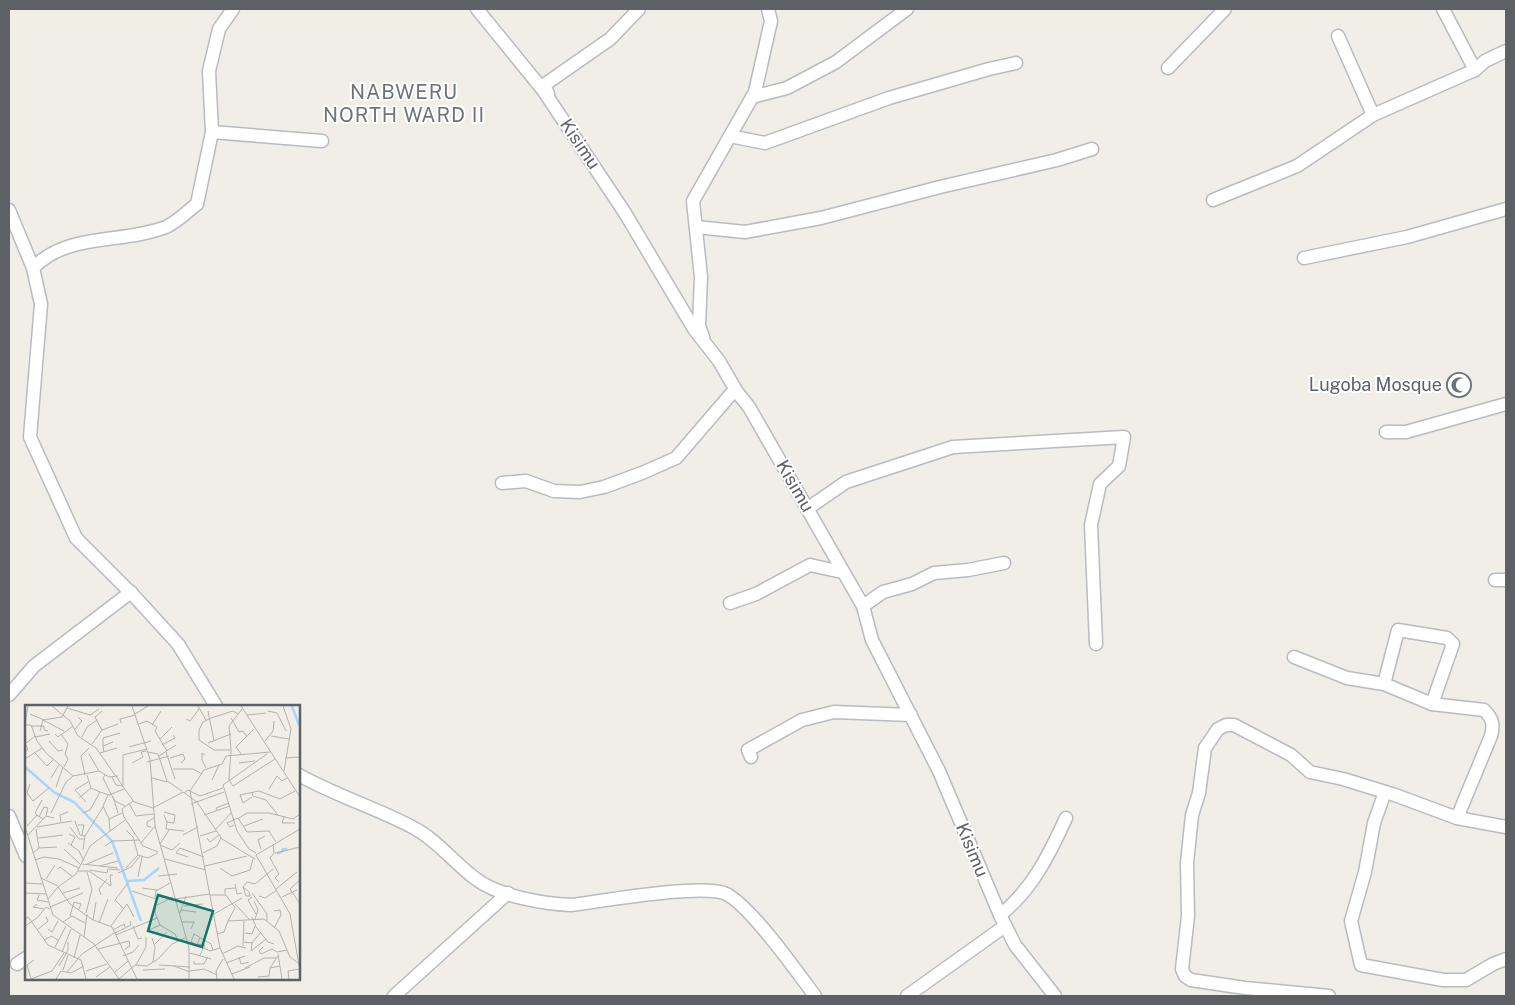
<svg xmlns="http://www.w3.org/2000/svg" width="1515" height="1005" font-family="'Public Sans',sans-serif">
<style>
.lines{fill:none;stroke-linecap:round;stroke-linejoin:round}
.minor-casing{stroke:#b8bbc0;stroke-width:15}
.minor{stroke:#fff;stroke-width:12}
.labels{text-anchor:middle;stroke-width:4;stroke-linejoin:round;paint-order:stroke}
.street-label{font-size:18px;fill:#5d6166;stroke:#fff}
.worship-label{font-size:18px;fill:#5b616d;stroke:#fff;text-anchor:end}
.quarter-label{font-size:20px;letter-spacing:1px;fill:#6e7378;stroke:#fff}
.inset-river{fill:none;stroke:#a7d5ff;stroke-width:2.5}
.inset-road{fill:none;stroke:#b1b2af;stroke-width:1}
.view{fill:#0f766e;fill-opacity:0.15;stroke:#0f766e;stroke-width:2.5}
.inset-edge{fill:none;stroke:#5d6166;stroke-width:2.5}
</style>
<rect width="100%" height="100%" fill="#f0eee6"/>
<g class="lines">
<defs>
<g id="minor">
<path d="M 477,9 L 543,90 L 625,213 L 694,329 L 719,361 L 737,392 L 749,407 L 863,606 L 872,640 L 939,771 L 1000,915 L 1015,945 L 1055,996"/>
<path d="M 1443,9 L 1475,70"/>
<path d="M 1338,36 L 1373,115"/>
<path d="M 1168,68 L 1225,9"/>
<path d="M 548,94 L 544,85 L 610,39 L 639,9"/>
<path d="M 752,97 L 787,88 L 836,62 L 907,9"/>
<path d="M 212,132 L 322,141"/>
<path d="M 730,136 L 765,143 L 889,98 L 989,69 L 1016,63"/>
<path d="M 1213,200 L 1297,166 L 1373,115 L 1475,70 L 1485,61 L 1506,51"/>
<path d="M 9,210 L 33,268 L 41,304 L 30,437 L 76,538 L 135,597 L 178,644 L 216,706"/>
<path d="M 696,227 L 745,232 L 821,218 L 940,187 L 1057,160 L 1092,149"/>
<path d="M 1304,258 L 1407,237 L 1506,209"/>
<path d="M 33,268 C 68,232 122,244 166,227 C 177,222 188,211 197,204 L 212,132 L 209,71 L 219,29 L 233,9"/>
<path d="M 703,337 L 699,326 L 701,277 L 693,201 L 755,92 L 771,21 L 768,9"/>
<path d="M 1386,432 L 1406,432 L 1506,404"/>
<path d="M 502,483 L 526,481 L 554,491 L 580,492 L 604,487 L 642,473 L 676,458 L 731,394 L 737,392"/>
<path d="M 807,509 L 846,482 L 953,447 L 1124,437 L 1119,466 L 1100,484 L 1091,525 L 1096,644"/>
<path d="M 1495,580 L 1506,580"/>
<path d="M 730,603 L 756,594 L 810,565 L 842,572"/>
<path d="M 863,606 L 883,592 L 912,584 L 934,573 L 968,570 L 1004,563"/>
<path d="M 1294,657 L 1347,678 L 1384,684 L 1432,704 L 1484,710 C 1493,719 1494,725 1491,736 L 1457,818"/>
<path d="M 1384,684 L 1398,630 L 1447,638 L 1453,644 L 1432,704"/>
<path d="M 9,695 L 34,666 L 131,592"/>
<path d="M 751,757 L 748,750 L 802,720 L 834,712 L 911,715"/>
<path d="M 299,775 C 336,796 377,808 414,828 C 437,840 455,864 476,879 C 498,896 544,904 571,905 C 603,901 698,884 724,893 C 748,902 798,973 815,996"/>
<path d="M 1385,792 L 1374,823 L 1365,872 L 1351,921 L 1361,965 L 1443,980 L 1466,980 L 1493,964 L 1506,959"/>
<path d="M 9,816 L 26,856"/>
<path d="M 1000,915 C 1032,890 1049,855 1066,818"/>
<path d="M 17,964 L 26,958"/>
<path d="M 394,996 L 508,893"/>
<path d="M 907,996 L 1005,926"/>
<path d="M 1329,996 L 1245,988 L 1191,980 L 1185,976 L 1182,969 L 1188,916 L 1187,863 L 1192,815 L 1199,793 L 1205,748 L 1218,729 L 1226,725 L 1234,725 L 1291,755 L 1310,772 L 1343,779 L 1395,795 L 1457,818 L 1506,827"/>
</g>
</defs>
<use href="#minor" class="minor-casing"/>
<use href="#minor" class="minor"/>
</g>
<defs>
<symbol id="mosque-ring" viewBox="-11 -11 22 22"><circle r="9.5" fill="#fff" stroke="#6b7280" stroke-width="1.5"/><path d="M3.5-4.9A6 6 0 1 0 3.5 4.9A5 5 0 1 1 3.5-4.9Z" fill="#6b7280"/></symbol>
</defs>
<g fill-rule="evenodd">
<use href="#mosque-ring" x="1445" y="371" width="28" height="28"/>
</g>
<g class="labels">
<g class="street-label">
<text transform="translate(580 144) rotate(56)" y="6">Kisimu</text>
<text transform="translate(795 486) rotate(60)" y="6">Kisimu</text>
<text transform="translate(972 850) rotate(67)" y="6">Kisimu</text>
</g>
<g class="worship-label">
<text x="1442" y="391">Lugoba Mosque</text>
</g>
<g class="quarter-label">
<text x="404" y="99">NABWERU<tspan x="404" dy="23">NORTH WARD II</tspan></text>
</g>
</g>
<g transform="translate(25 705)">
<rect width="275" height="275" fill="#f0eee6"/>
<path class="inset-river" d="M 267,1 L 274,20M 0,62 L 30,88 L 49,97 L 87,136 L 116,216M 252,149 L 262,144 L 257,144M 102,176 L 119,175 L 134,163"/>
<path class="inset-road" d="M 27,1 L 45,16 L 53,31 L 71,43 L 109,97 L 128,103 L 158,87 L 172,97 L 197,134 L 230,154M 107,1 L 125,54 L 130,121 L 164,243 L 164,274M 173,1 L 181,15M 216,1 L 275,92M 258,1 L 266,24 L 259,66M 42,3 L 65,10 L 74,4M 183,6 L 189,36M 243,6 L 252,8 L 261,26M 5,9 L 19,15M 110,9 L 123,1M 222,10 L 241,8M 206,13 L 214,27 L 218,26 L 222,32M 161,14 L 165,16 L 174,4M 18,15 L 39,26M 96,18 L 95,14 L 110,10M 0,19 L 3,1M 114,19 L 122,16 L 132,22 L 130,26 L 142,46M 0,20 L 6,20 L 12,36 L 21,48 L 48,71 L 74,66 L 84,72 L 93,71M 127,20 L 136,6M 7,21 L 19,21 L 19,25 L 23,26M 50,24 L 57,16 L 53,12M 77,25 L 70,12 L 77,6M 15,26 L 18,15 L 37,12 L 43,1M 30,29 L 33,32 L 48,21M 36,29 L 43,39 L 40,49 L 43,54 L 39,62M 246,31 L 264,34M 10,32 L 25,29M 57,32 L 62,22 L 72,15M 135,34 L 147,22M 24,36 L 33,46 L 38,45M 240,36 L 248,26 L 249,16M 183,38 L 206,29M 67,39 L 77,25 L 93,19M 137,40 L 150,33 L 148,30M 78,41 L 78,33 L 95,28M 104,42 L 126,36M 206,45 L 204,21 L 217,4M 0,47 L 3,44 L 0,39 L 10,31M 79,47 L 78,41 L 88,37M 123,47 L 133,49 L 142,76 L 157,86M 141,47 L 150,74M 10,48 L 22,61 L 29,54M 75,48 L 92,43M 64,49 L 74,66M 180,50 L 177,48 L 177,55 L 181,63M 217,50 L 211,42 L 229,24M 134,51 L 151,40M 145,53 L 158,49 L 160,54 L 156,58M 260,53 L 275,52M 0,54 L 17,43M 122,57 L 144,51M 107,58 L 118,52 L 116,47 L 121,46M 214,58 L 230,56M 148,64 L 168,64 L 177,69M 60,70 L 56,51 L 64,43M 62,70 L 66,83 L 75,87 L 84,90 L 99,84M 80,70 L 78,73 L 86,89M 87,72 L 91,80 L 97,81M 26,73 L 34,60M 127,73 L 142,77M 187,75 L 194,60M 204,75 L 206,45 L 189,45 L 174,35 L 174,25 L 178,17 L 186,13 L 208,6 L 213,9M 204,75 L 208,81 L 250,54M 5,79 L 2,88 L 8,96 L 24,83M 98,80 L 98,50 L 122,44M 31,82 L 38,62M 244,84 L 252,71 L 257,76 L 262,73M 227,87 L 228,91 L 241,95 L 253,110M 159,88 L 163,85 L 175,91 L 198,83M 86,89 L 90,96 L 100,101M 83,90 L 78,101 L 84,114M 88,92 L 93,108M 227,92 L 218,98 L 215,90 L 234,86 L 255,94 L 270,86M 54,93 L 66,83M 108,96 L 97,104 L 99,112 L 118,141 L 133,147M 61,97 L 50,85 L 63,77M 104,98 L 111,111 L 128,109M 166,99 L 199,87M 192,105 L 191,103 L 204,98M 26,108 L 41,77 L 48,71M 58,108 L 65,105 L 75,87M 12,110 L 10,108 L 17,95M 139,110 L 142,117 L 149,118 L 150,110 L 139,107M 179,110 L 205,101M 14,112 L 19,102 L 23,103 L 21,111M 259,112 L 257,118 L 270,118M 214,113 L 222,108 L 244,108 L 268,114 L 275,109M 50,116 L 55,130 L 60,131 L 58,145M 36,117 L 35,110 L 43,107M 142,117 L 141,124 L 159,126M 53,120 L 59,120 L 57,130M 209,120 L 205,122 L 202,118 L 213,113 L 222,127 L 244,126 L 251,137M 2,121 L 12,110 L 18,114M 219,121 L 238,114M 0,122 L 28,210 L 69,239 L 94,274M 12,122 L 47,116M 45,122 L 54,134 L 59,134M 126,122 L 122,121 L 122,117 L 129,113M 275,124 L 231,150 L 265,209 L 275,266M 101,125 L 108,132 L 113,150 L 123,153 L 133,148M 190,125 L 206,108M 85,126 L 84,114 L 97,108M 44,129 L 50,132 L 46,140M 3,130 L 21,111 L 29,113M 158,130 L 173,122M 60,131 L 78,102M 175,131 L 191,126M 14,133 L 38,130M 182,133 L 185,137 L 194,130M 43,138 L 54,146 L 59,156M 116,138 L 130,121M 135,139 L 144,125M 248,139 L 249,148 L 245,153 L 254,169 L 250,173 L 254,177M 135,140 L 147,145 L 155,138M 80,141 L 87,136 L 115,135M 14,143 L 32,142M 155,143 L 179,152M 155,143 L 151,148 L 163,152M 39,144 L 56,160M 236,144 L 233,135 L 240,131M 8,148 L 14,143 L 11,124M 178,148 L 192,141 L 196,133M 231,148 L 224,144 L 212,126 L 198,80 L 242,49M 250,148 L 275,142M 140,154 L 181,165M 10,155 L 19,152 L 34,154 L 54,163M 57,159 L 93,163M 62,159 L 88,148M 75,161 L 93,156M 180,161 L 222,151M 101,163 L 113,150M 195,163 L 207,171 L 225,165 L 228,154M 33,164 L 35,162 L 48,172M 65,165 L 82,168 L 83,164 L 95,165M 53,166 L 64,166 L 86,181 L 85,170 L 88,170M 93,168 L 106,162 L 115,151M 133,171 L 152,169M 113,172 L 117,152M 16,173 L 33,181M 21,174 L 30,160M 275,175 L 265,184 L 275,199M 0,178 L 18,179M 210,179 L 212,189 L 217,188M 33,182 L 45,199 L 68,215 L 87,222 L 112,274M 218,182 L 222,177 L 230,179 L 248,164M 218,182 L 224,187 L 225,191 L 221,191 ZM 117,183 L 132,185M 251,184 L 272,167M 107,186 L 131,194 L 130,208 L 135,220 L 124,225M 0,188 L 21,189M 38,188 L 55,183M 227,188 L 242,209 L 242,216M 200,189 L 200,184 L 210,183M 14,190 L 12,195 L 23,197M 76,190 L 74,184 L 82,174M 185,190 L 201,190 L 210,203 L 203,216M 234,191 L 240,193 L 252,185M 227,192 L 223,195 L 231,209M 257,192 L 272,185M 130,193 L 131,186 L 145,178M 23,194 L 33,182 L 51,169 L 65,141 L 100,115M 150,194 L 185,189M 229,196 L 233,205 L 230,214M 12,199 L 8,202 L 19,204M 210,199 L 225,215M 132,200 L 148,192M 159,201 L 178,199M 25,202 L 58,188M 98,203 L 90,195 L 103,178M 156,205 L 171,207M 249,206 L 255,205 L 256,210 L 249,223M 61,208 L 67,184 L 62,167M 155,208 L 161,191M 189,209 L 217,193M 45,211 L 49,197 L 56,199 L 54,204M 0,212 L 4,213 L 23,240 L 56,255 L 61,274M 227,212 L 231,222 L 243,237 L 249,239M 68,215 L 71,197M 38,217 L 47,211 L 60,218M 157,217 L 169,217 L 166,224M 74,218 L 83,194M 135,220 L 150,229 L 153,236M 0,221 L 12,213 L 21,202 L 25,204M 86,221 L 102,199 L 109,212M 108,221 L 113,234 L 117,233M 23,224 L 27,227 L 33,216M 12,225 L 23,216 L 21,212M 88,225 L 99,219 L 100,222M 90,228 L 106,220 L 105,216M 220,228 L 227,229 L 230,221M 192,229 L 199,227 L 203,216 L 239,214 L 254,226 L 265,252 L 273,258M 91,230 L 132,213M 59,232 L 62,209M 127,233 L 130,242 L 128,257M 19,235 L 27,231 L 34,236M 219,237 L 227,238 L 236,227M 227,238 L 226,246 L 241,234M 130,239 L 142,227M 218,241 L 219,216M 30,242 L 41,221M 238,242 L 234,246 L 236,249 L 247,244 L 252,247 L 262,245M 73,244 L 104,236 L 105,241 L 100,244M 188,245 L 186,239 L 169,229 L 166,237 L 185,246 L 195,243M 37,247 L 46,224M 165,248 L 186,254M 197,249 L 213,241 L 221,243M 253,249 L 257,274M 175,250 L 180,240 L 172,239 L 175,233M 98,251 L 108,247 L 114,240M 253,251 L 245,263 L 255,261M 214,252 L 216,259 L 224,257M 49,253 L 55,230M 169,256 L 169,259 L 179,259 L 182,253M 201,258 L 220,251M 111,260 L 121,242 L 121,232M 134,260 L 165,262M 34,261 L 43,245 L 43,237M 149,261 L 165,267M 220,263 L 239,253 L 251,253M 38,265 L 43,250M 118,265 L 140,264M 61,266 L 82,259M 165,266 L 179,264 L 192,270M 42,267 L 57,249 L 89,228M 89,268 L 103,256M 207,269 L 225,262M 71,272 L 85,262M 233,272 L 244,271 L 245,263M 6,274 L 27,266 L 39,248M 6,274 L 2,260 L 9,255M 31,274 L 36,266 L 46,268 L 59,261M 94,274 L 110,260 L 122,261 L 133,254 L 147,239 L 160,233M 192,274 L 191,266 L 198,254M 209,274 L 195,243 L 165,86 L 179,65 L 197,59 L 201,51 L 245,47M 264,274 L 263,266 L 274,264"/>
<path class="view" d="M 133,190 L 188,206 L 177,242 L 123,226 Z"/>
<rect width="275" height="275" class="inset-edge"/>
</g>
<rect width="1515" height="1005" fill="none" stroke="#5d6166" stroke-width="20"/>
</svg>
